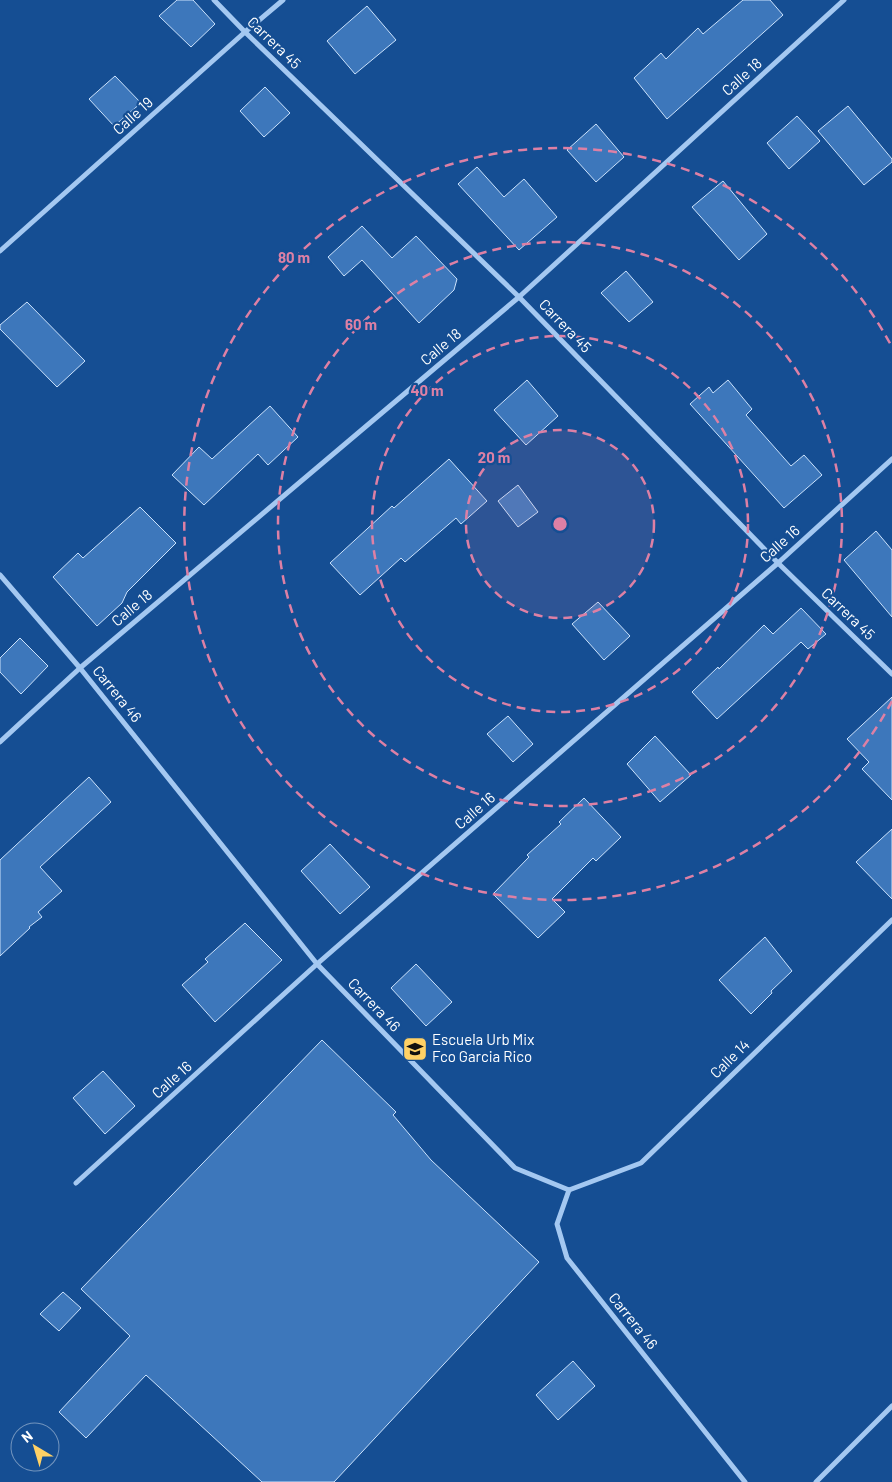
<svg xmlns="http://www.w3.org/2000/svg" width="892" height="1482" font-family="Barlow,sans-serif">
<style>
.building{fill:#3d77bb;stroke:#cbe2fc}
.lines{fill:none;stroke-linecap:round;stroke-linejoin:round}
.street{stroke:#a4c8f1;stroke-width:5}
.ring{fill:none;stroke:#dd80a5;stroke-width:2.5;stroke-dasharray:9 6}
.labels{text-anchor:middle;stroke-width:4.5;stroke-linejoin:round;paint-order:stroke}
.street-label{font-size:15px;fill:#fff;stroke:#154e93}
.poi-label{font-size:15px;fill:#fff;stroke:#154e93;text-anchor:start}
.centre{fill:#dd80a5;stroke:#154e93;stroke-width:2.5}
.ring-label{font-size:15px;text-anchor:middle;font-weight:bold;fill:#dd80a5;stroke:#154e93;stroke-width:4.5;stroke-linejoin:round;paint-order:stroke}
</style>
<rect width="100%" height="100%" fill="#154e93"/>
<g class="building">
<path d="M 177,0 L 193,0 L 215,24 L 191,47 L 159,16 Z"/>
<path d="M 743,0 L 770,0 L 783,15 L 667,119 L 634,78 L 661,53 L 666,59 L 698,28 L 703,34 Z"/>
<path d="M 367,6 L 396,40 L 355,74 L 327,41 Z"/>
<path d="M 115,76 L 141,103 L 114,126 L 89,99 Z"/>
<path d="M 265,87 L 290,113 L 264,137 L 240,111 Z"/>
<path d="M 848,106 L 892,159 L 892,162 L 864,185 L 818,131 Z"/>
<path d="M 797,116 L 820,141 L 789,169 L 767,143 Z"/>
<path d="M 596,124 L 624,157 L 596,182 L 567,150 Z"/>
<path d="M 477,167 L 504,197 L 524,179 L 557,217 L 519,250 L 458,184 Z"/>
<path d="M 723,181 L 767,234 L 739,260 L 692,207 Z"/>
<path d="M 362,226 L 392,258 L 416,236 L 457,279 L 454,290 L 419,323 L 362,260 L 344,276 L 328,257 Z"/>
<path d="M 626,271 L 653,302 L 629,322 L 601,293 Z"/>
<path d="M 27,302 L 85,361 L 57,387 L 0,329 L 0,325 Z"/>
<path d="M 527,380 L 558,416 L 526,445 L 494,410 Z"/>
<path d="M 728,380 L 752,409 L 746,415 L 791,466 L 804,455 L 822,475 L 784,508 L 690,404 L 709,387 L 713,393 Z"/>
<path d="M 270,406 L 298,437 L 268,465 L 258,454 L 204,505 L 172,475 L 199,447 L 212,459 Z"/>
<path d="M 449,459 L 487,501 L 461,524 L 456,518 L 405,562 L 401,558 L 360,595 L 330,563 L 392,506 L 394,508 Z"/>
<path d="M 518,485 L 538,512 L 518,527 L 498,501 Z"/>
<path d="M 140,507 L 176,543 L 127,592 L 122,603 L 97,626 L 53,577 L 78,553 L 83,558 Z"/>
<path d="M 876,531 L 892,550 L 892,617 L 844,560 Z"/>
<path d="M 598,602 L 630,636 L 604,660 L 572,624 Z"/>
<path d="M 801,608 L 826,634 L 808,649 L 801,642 L 717,719 L 692,692 L 718,667 L 719,669 L 764,625 L 773,634 Z"/>
<path d="M 20,638 L 48,666 L 21,694 L 0,672 L 0,658 Z"/>
<path d="M 892,697 L 892,800 L 862,769 L 869,762 L 847,739 Z"/>
<path d="M 508,716 L 533,744 L 513,762 L 487,734 Z"/>
<path d="M 655,736 L 691,775 L 660,802 L 627,764 Z"/>
<path d="M 89,777 L 111,802 L 40,867 L 62,891 L 38,912 L 42,917 L 29,927 L 30,928 L 0,956 L 0,860 Z"/>
<path d="M 584,798 L 621,837 L 596,861 L 593,858 L 552,899 L 565,912 L 538,938 L 493,894 L 529,857 L 527,855 L 561,824 L 559,822 Z"/>
<path d="M 892,829 L 892,899 L 856,862 Z"/>
<path d="M 330,844 L 370,887 L 340,914 L 301,871 Z"/>
<path d="M 245,923 L 282,960 L 215,1022 L 182,985 L 208,962 L 205,959 Z"/>
<path d="M 765,937 L 792,971 L 771,991 L 772,993 L 751,1014 L 719,980 Z"/>
<path d="M 416,964 L 452,1002 L 426,1026 L 391,988 Z"/>
<path d="M 322,1040 L 396,1112 L 393,1115 L 431,1160 L 539,1262 L 334,1482 L 262,1482 L 146,1375 L 86,1438 L 59,1412 L 130,1336 L 81,1289 Z"/>
<path d="M 103,1071 L 135,1106 L 105,1134 L 73,1098 Z"/>
<path d="M 63,1292 L 81,1308 L 59,1331 L 40,1314 Z"/>
<path d="M 573,1361 L 595,1386 L 558,1420 L 536,1395 Z"/>
</g>
<g class="lines">
<g class="street">
<path d="M 214,0 L 245,32 L 519,297 L 778,563 L 892,674"/>
<path d="M 0,251 L 245,32 L 283,0"/>
<path d="M 0,575 L 80,668 L 317,964 L 515,1168 L 569,1190"/>
<path d="M 0,742 L 80,668 L 519,297 L 844,0"/>
<path d="M 76,1183 L 317,964 L 778,563 L 892,459"/>
<path d="M 569,1190 L 641,1163 L 892,920"/>
<path d="M 569,1190 L 557,1224 L 567,1258 L 745,1482"/>
<path d="M 816,1482 L 892,1406"/>
</g>
</g>
<circle cx="560" cy="524" r="94" fill="#dd80a5" fill-opacity=".12"/>
<g class="ring">
<circle cx="560" cy="524" r="94"/>
<circle cx="560" cy="524" r="188"/>
<circle cx="560" cy="524" r="282"/>
<path d="M892 701A376 376 0 1 1 892 347"/>
</g>
<defs>
<symbol id="school-square" viewBox="-11 -11 22 22"><rect x="-9" y="-9" width="18" height="18" rx="4" fill="#ffd165" stroke="#154e93"/><path d="M0-5L7-2L0 1L-7-2ZM-4 1L0 2.5L4 1V4Q0 6-4 4Z" fill="#111"/></symbol>
</defs>
<g fill-rule="evenodd">
<use href="#school-square" x="401" y="1035" width="28" height="28"/>
</g>
<g class="labels">
<g class="street-label">
<text transform="translate(274 43) rotate(44)" y="5">Carrera 45</text>
<text transform="translate(742 77) rotate(-42)" y="5">Calle 18</text>
<text transform="translate(133 116) rotate(-42)" y="5">Calle 19</text>
<text transform="translate(565 326) rotate(46)" y="5">Carrera 45</text>
<text transform="translate(441 347) rotate(-40)" y="5">Calle 18</text>
<text transform="translate(780 544) rotate(-42)" y="5">Calle 16</text>
<text transform="translate(132 608) rotate(-40)" y="5">Calle 18</text>
<text transform="translate(848 614) rotate(44)" y="5">Carrera 45</text>
<text transform="translate(117 694) rotate(51)" y="5">Carrera 46</text>
<text transform="translate(475 811) rotate(-41)" y="5">Calle 16</text>
<text transform="translate(374 1005) rotate(46)" y="5">Carrera 46</text>
<text transform="translate(730 1059) rotate(-44)" y="5">Calle 14</text>
<text transform="translate(172 1080) rotate(-42)" y="5">Calle 16</text>
<text transform="translate(633 1321) rotate(51)" y="5">Carrera 46</text>
</g>
<g class="poi-label">
<text x="432" y="1045">Escuela Urb Mix<tspan x="432" dy="17">Fco Garcia Rico</tspan></text>
</g>
</g>
<circle cx="560" cy="524" r="8" class="centre"/>
<g class="ring-label">
<text x="294" y="263">80 m</text>
<text x="361" y="330">60 m</text>
<text x="427" y="396">40 m</text>
<text x="494" y="463">20 m</text>
</g>
<g transform="translate(35 1447) rotate(322)"><circle r="24" fill="#154e93" stroke="#7395be"/>
<path d="M0-4L9 19L0 12L-9 19Z" fill="#ffd165"/>
<text y="-8" font-size="14" font-weight="bold" text-anchor="middle" fill="#ffffff">N</text>
</g>
</svg>
